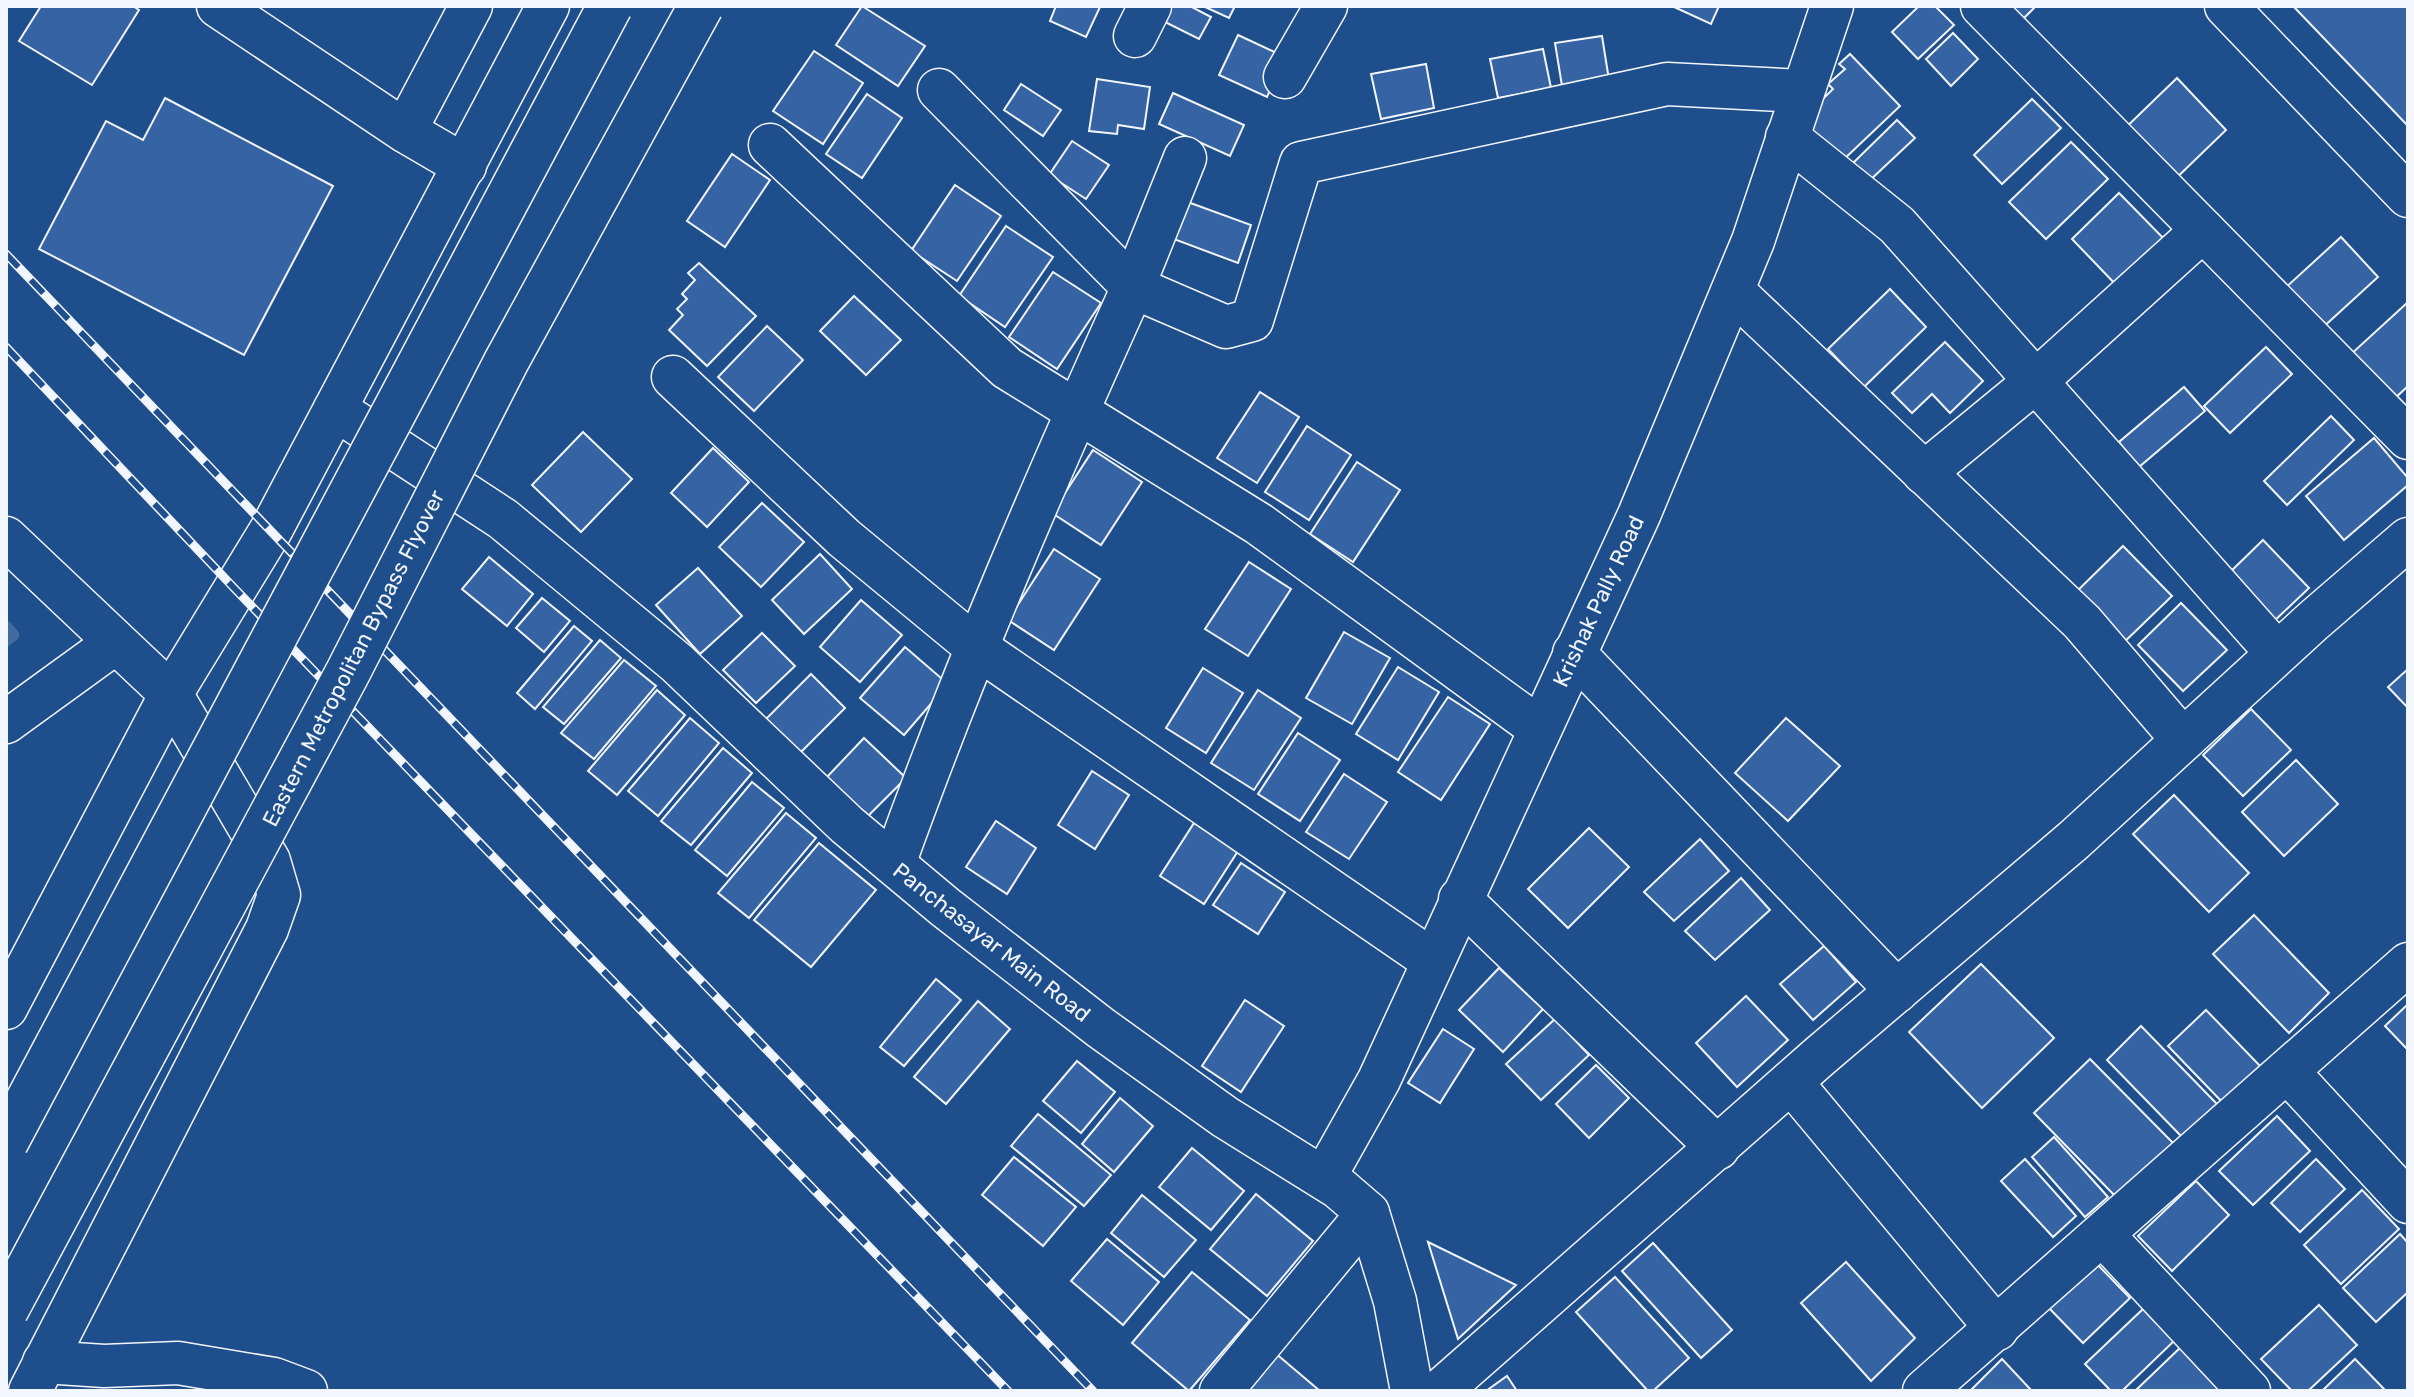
<svg xmlns="http://www.w3.org/2000/svg" width="2414" height="1397" font-family="Rubik,sans-serif">
<style>
.lines{fill:none;stroke-linecap:round;stroke-linejoin:round}
.stream{stroke:#446ba0;stroke-width:11}
.building{fill:#3563a3;stroke:#f2f6ff;stroke-width:2}
.minor-casing{stroke:#f2f6ff;stroke-width:45}
.minor{stroke:#1f4e8c;stroke-width:42}
.rail-casing{stroke:#f2f6ff;stroke-width:9}
.rail{stroke:#1f4e8c;stroke-width:6;stroke-dasharray:18;stroke-linecap:butt}
.major-bridge-casing{stroke:#f2f6ff;stroke-width:47;stroke-linecap:butt}
.major-bridge{stroke:#1f4e8c;stroke-width:44}
.labels{text-anchor:middle;stroke-width:6;stroke-linejoin:round;paint-order:stroke}
.street-label{font-size:22px;fill:#f2f6ff;stroke:#1f4e8c}
</style>
<rect width="100%" height="100%" fill="#1f4e8c"/>
<g class="lines">
<path class="stream" d="M 6,626 L 14,635 L 6,641"/>
</g>
<g class="building">
<path d="M 41,6 L 133,6 L 139,10 L 92,85 L 19,41 Z"/>
<path d="M 862,6 L 925,46 L 898,86 L 836,45 Z"/>
<path d="M 1056,6 L 1098,6 L 1100,7 L 1086,37 L 1050,21 Z"/>
<path d="M 1170,6 L 1190,6 L 1211,17 L 1199,39 L 1163,21 Z"/>
<path d="M 1203,6 L 1235,6 L 1229,18 Z"/>
<path d="M 1672,6 L 1719,6 L 1711,24 Z"/>
<path d="M 1919,6 L 1935,6 L 1954,25 L 1918,59 L 1892,32 Z"/>
<path d="M 2002,6 L 2036,6 L 2019,23 Z"/>
<path d="M 2293,6 L 2408,6 L 2408,126 Z"/>
<path d="M 1953,33 L 1978,59 L 1951,86 L 1926,59 Z"/>
<path d="M 1238,35 L 1285,57 L 1267,97 L 1219,75 Z"/>
<path d="M 1602,36 L 1609,80 L 1562,86 L 1555,43 Z"/>
<path d="M 1543,49 L 1551,88 L 1498,98 L 1490,59 Z"/>
<path d="M 814,51 L 863,83 L 823,144 L 773,111 Z"/>
<path d="M 1850,54 L 1900,106 L 1841,162 L 1801,120 L 1833,89 L 1828,84 L 1845,69 L 1839,64 Z"/>
<path d="M 1426,64 L 1434,108 L 1381,119 L 1371,74 Z"/>
<path d="M 2177,78 L 2226,130 L 2167,187 L 2117,136 Z"/>
<path d="M 1097,79 L 1150,87 L 1144,129 L 1118,125 L 1117,134 L 1089,131 Z"/>
<path d="M 1021,84 L 1061,110 L 1043,136 L 1004,110 Z"/>
<path d="M 1173,93 L 1244,125 L 1230,156 L 1159,124 Z"/>
<path d="M 867,94 L 902,118 L 862,178 L 826,154 Z"/>
<path d="M 165,98 L 333,186 L 244,355 L 39,249 L 106,121 L 143,140 Z"/>
<path d="M 2032,99 L 2061,128 L 2002,184 L 1974,155 Z"/>
<path d="M 1897,120 L 1915,138 L 1868,182 L 1851,165 Z"/>
<path d="M 1072,141 L 1109,165 L 1086,199 L 1049,175 Z"/>
<path d="M 2071,142 L 2108,179 L 2046,239 L 2009,202 Z"/>
<path d="M 732,154 L 770,180 L 725,247 L 687,221 Z"/>
<path d="M 955,185 L 1001,216 L 957,281 L 911,251 Z"/>
<path d="M 2119,193 L 2169,244 L 2121,290 L 2072,239 Z"/>
<path d="M 1185,201 L 1251,225 L 1238,263 L 1171,238 Z"/>
<path d="M 1006,226 L 1053,257 L 1005,327 L 959,296 Z"/>
<path d="M 2341,237 L 2378,277 L 2320,330 L 2283,290 Z"/>
<path d="M 699,263 L 756,316 L 707,366 L 669,330 L 683,315 L 677,309 L 687,299 L 682,294 L 695,280 L 688,273 Z"/>
<path d="M 1053,272 L 1101,303 L 1057,369 L 1009,337 Z"/>
<path d="M 1890,289 L 1926,327 L 1864,387 L 1828,349 Z"/>
<path d="M 854,296 L 901,340 L 866,375 L 820,331 Z"/>
<path d="M 2408,302 L 2408,386 L 2392,401 L 2349,356 Z"/>
<path d="M 767,326 L 803,360 L 754,411 L 718,377 Z"/>
<path d="M 1945,342 L 1983,381 L 1950,413 L 1932,394 L 1912,413 L 1892,393 Z"/>
<path d="M 2266,347 L 2292,374 L 2230,433 L 2204,406 Z"/>
<path d="M 2184,387 L 2205,411 L 2139,467 L 2119,442 Z"/>
<path d="M 1260,392 L 1299,417 L 1257,483 L 1217,458 Z"/>
<path d="M 2331,416 L 2354,440 L 2287,505 L 2264,481 Z"/>
<path d="M 1307,426 L 1351,455 L 1309,520 L 1265,492 Z"/>
<path d="M 583,432 L 632,479 L 581,532 L 532,485 Z"/>
<path d="M 2374,438 L 2408,478 L 2408,485 L 2344,540 L 2306,496 Z"/>
<path d="M 713,448 L 749,482 L 707,527 L 671,493 Z"/>
<path d="M 1093,450 L 1142,482 L 1101,545 L 1052,513 Z"/>
<path d="M 1357,462 L 1400,490 L 1353,562 L 1310,534 Z"/>
<path d="M 762,503 L 804,542 L 761,587 L 719,547 Z"/>
<path d="M 2263,540 L 2309,588 L 2271,624 L 2225,577 Z"/>
<path d="M 2123,546 L 2172,596 L 2118,648 L 2070,598 Z"/>
<path d="M 1054,549 L 1100,579 L 1054,650 L 1008,620 Z"/>
<path d="M 820,554 L 852,589 L 804,634 L 772,600 Z"/>
<path d="M 489,557 L 533,594 L 507,626 L 462,589 Z"/>
<path d="M 1249,562 L 1291,589 L 1248,656 L 1205,629 Z"/>
<path d="M 698,568 L 742,616 L 700,654 L 656,605 Z"/>
<path d="M 542,598 L 570,621 L 544,652 L 516,628 Z"/>
<path d="M 861,600 L 902,635 L 860,682 L 820,647 Z"/>
<path d="M 2181,603 L 2227,650 L 2183,691 L 2138,645 Z"/>
<path d="M 574,626 L 592,641 L 535,709 L 517,693 Z"/>
<path d="M 1344,632 L 1390,658 L 1352,724 L 1306,698 Z"/>
<path d="M 762,633 L 795,666 L 756,703 L 723,670 Z"/>
<path d="M 600,640 L 621,658 L 564,724 L 543,707 Z"/>
<path d="M 905,647 L 948,684 L 904,735 L 860,698 Z"/>
<path d="M 624,660 L 656,686 L 594,759 L 561,733 Z"/>
<path d="M 1398,667 L 1439,692 L 1398,760 L 1356,734 Z"/>
<path d="M 1203,668 L 1243,693 L 1206,753 L 1166,728 Z"/>
<path d="M 2408,669 L 2408,708 L 2388,687 Z"/>
<path d="M 811,674 L 845,708 L 799,754 L 765,720 Z"/>
<path d="M 657,690 L 685,715 L 617,795 L 588,771 Z"/>
<path d="M 1258,690 L 1301,718 L 1254,790 L 1211,763 Z"/>
<path d="M 1448,697 L 1490,724 L 1441,800 L 1398,772 Z"/>
<path d="M 2251,709 L 2291,750 L 2243,796 L 2203,755 Z"/>
<path d="M 690,718 L 719,743 L 658,816 L 628,791 Z"/>
<path d="M 1786,718 L 1840,766 L 1788,821 L 1735,773 Z"/>
<path d="M 1298,733 L 1340,760 L 1300,821 L 1258,794 Z"/>
<path d="M 864,738 L 906,778 L 867,817 L 826,778 Z"/>
<path d="M 723,748 L 752,773 L 691,845 L 661,821 Z"/>
<path d="M 2296,760 L 2338,804 L 2284,856 L 2242,812 Z"/>
<path d="M 1092,771 L 1129,795 L 1095,849 L 1058,825 Z"/>
<path d="M 1344,774 L 1387,802 L 1349,859 L 1306,832 Z"/>
<path d="M 752,782 L 784,808 L 727,876 L 695,850 Z"/>
<path d="M 2174,795 L 2249,873 L 2209,912 L 2133,834 Z"/>
<path d="M 786,813 L 816,838 L 749,918 L 718,893 Z"/>
<path d="M 996,821 L 1036,848 L 1007,894 L 966,867 Z"/>
<path d="M 1194,823 L 1238,851 L 1204,904 L 1160,876 Z"/>
<path d="M 1589,828 L 1629,867 L 1568,928 L 1528,889 Z"/>
<path d="M 1700,839 L 1729,871 L 1674,921 L 1644,892 Z"/>
<path d="M 819,843 L 876,890 L 811,967 L 754,920 Z"/>
<path d="M 1241,863 L 1285,892 L 1258,934 L 1213,905 Z"/>
<path d="M 1741,878 L 1770,910 L 1715,960 L 1685,931 Z"/>
<path d="M 2254,915 L 2329,993 L 2289,1033 L 2213,954 Z"/>
<path d="M 1824,946 L 1856,982 L 1813,1020 L 1780,984 Z"/>
<path d="M 1981,964 L 2054,1038 L 1982,1108 L 1909,1032 Z"/>
<path d="M 1499,968 L 1543,1009 L 1503,1052 L 1459,1010 Z"/>
<path d="M 936,979 L 961,1000 L 904,1066 L 880,1047 Z"/>
<path d="M 1746,996 L 1788,1040 L 1737,1087 L 1696,1043 Z"/>
<path d="M 1245,1000 L 1284,1026 L 1241,1092 L 1202,1066 Z"/>
<path d="M 978,1001 L 1010,1029 L 946,1104 L 914,1077 Z"/>
<path d="M 2408,1004 L 2408,1050 L 2385,1026 Z"/>
<path d="M 2206,1010 L 2262,1068 L 2225,1105 L 2168,1046 Z"/>
<path d="M 1555,1019 L 1589,1055 L 1541,1100 L 1506,1064 Z"/>
<path d="M 2141,1026 L 2217,1104 L 2182,1137 L 2107,1060 Z"/>
<path d="M 1443,1029 L 1474,1049 L 1440,1103 L 1408,1083 Z"/>
<path d="M 2090,1059 L 2176,1146 L 2119,1200 L 2034,1113 Z"/>
<path d="M 1077,1061 L 1115,1092 L 1081,1133 L 1043,1101 Z"/>
<path d="M 1596,1065 L 1629,1098 L 1589,1138 L 1556,1104 Z"/>
<path d="M 1120,1098 L 1153,1126 L 1114,1172 L 1082,1144 Z"/>
<path d="M 1038,1114 L 1111,1175 L 1084,1206 L 1011,1146 Z"/>
<path d="M 2277,1116 L 2310,1151 L 2253,1205 L 2219,1171 Z"/>
<path d="M 2054,1137 L 2108,1197 L 2085,1217 L 2032,1157 Z"/>
<path d="M 1192,1148 L 1244,1191 L 1211,1230 L 1159,1187 Z"/>
<path d="M 1014,1157 L 1076,1207 L 1043,1246 L 982,1195 Z"/>
<path d="M 2025,1159 L 2076,1216 L 2053,1237 L 2001,1181 Z"/>
<path d="M 2316,1159 L 2345,1189 L 2300,1232 L 2271,1203 Z"/>
<path d="M 2196,1181 L 2229,1215 L 2172,1271 L 2138,1236 Z"/>
<path d="M 2362,1190 L 2399,1229 L 2341,1284 L 2304,1245 Z"/>
<path d="M 1256,1194 L 1313,1241 L 1267,1296 L 1210,1249 Z"/>
<path d="M 1142,1195 L 1196,1240 L 1164,1277 L 1111,1233 Z"/>
<path d="M 2400,1234 L 2408,1243 L 2408,1292 L 2376,1322 L 2343,1288 Z"/>
<path d="M 1107,1239 L 1159,1282 L 1123,1325 L 1071,1281 Z"/>
<path d="M 1428,1242 L 1516,1285 L 1458,1339 Z"/>
<path d="M 1653,1243 L 1732,1330 L 1701,1358 L 1622,1271 Z"/>
<path d="M 2094,1261 L 2130,1298 L 2083,1343 L 2047,1306 Z"/>
<path d="M 1846,1262 L 1915,1338 L 1871,1381 L 1801,1303 Z"/>
<path d="M 1192,1272 L 1250,1320 L 1189,1391 L 1132,1343 Z"/>
<path d="M 1615,1277 L 1689,1358 L 1653,1391 L 1648,1391 L 1576,1312 Z"/>
<path d="M 2319,1305 L 2357,1345 L 2308,1391 L 2292,1391 L 2261,1359 Z"/>
<path d="M 2143,1309 L 2174,1341 L 2122,1391 L 2111,1391 L 2085,1364 Z"/>
<path d="M 2183,1345 L 2221,1385 L 2215,1391 L 2135,1391 Z"/>
<path d="M 1274,1352 L 1320,1391 L 1245,1391 Z"/>
<path d="M 2002,1359 L 2032,1391 L 1970,1391 Z"/>
<path d="M 2355,1359 L 2386,1391 L 2322,1391 Z"/>
<path d="M 1507,1376 L 1517,1391 L 1486,1391 Z"/>
</g>
<g class="lines">
<defs>
<g id="minor">
<path d="M 218,6 L 405,131 L 465,166"/>
<path d="M 1982,6 L 2408,438"/>
<path d="M 2226,6 L 2408,196"/>
<path d="M 1135,36 L 1150,6"/>
<path d="M 1285,77 L 1326,6"/>
<path d="M 405,131 L 471,6"/>
<path d="M 1787,137 L 1897,225 L 2277,653"/>
<path d="M 770,145 L 1007,368 L 1259,524 L 1539,728"/>
<path d="M 1185,158 L 1133,287 L 1226,327 L 1252,320 L 1301,163 L 1667,84 L 1802,91"/>
<path d="M 1733,291 L 2082,622 L 2183,740"/>
<path d="M 673,377 L 844,538 L 976,647 L 1433,961"/>
<path d="M 335,409 L 503,519 L 677,663 L 847,825 L 945,907 L 1101,1028 L 1225,1117 L 1339,1188 L 1368,1213 L 1395,1301 L 1412,1391"/>
<path d="M 1924,473 L 2036,381 L 2203,230"/>
<path d="M 6,538 L 171,694 L 269,861 L 279,895 L 267,929 L 30,1391"/>
<path d="M 1574,653 L 1897,991"/>
<path d="M 6,722 L 115,643"/>
<path d="M 894,864 C 964,668 1047,477 1133,287 L 939,90"/>
<path d="M 1460,899 L 1718,1148"/>
<path d="M 6,1008 L 171,694 L 271,530 L 548,6"/>
<path d="M 2287,1071 L 2408,1202"/>
<path d="M 1791,1082 L 1997,1329"/>
<path d="M 1324,1178 L 1379,1080 L 1639,515 L 1753,241 L 1832,6"/>
<path d="M 2103,1235 L 2249,1391"/>
<path d="M 44,1362 L 104,1366 L 178,1363 L 274,1379 L 306,1391"/>
<path d="M 1221,1391 L 1368,1213"/>
<path d="M 1440,1391 L 1820,1056 L 2074,840 L 2313,621 L 2408,539"/>
<path d="M 1924,1391 L 2408,964"/>
</g>
</defs>
<use href="#minor" class="minor-casing"/>
<use href="#minor" class="minor"/>
<defs>
<g id="rail">
<path d="M 6,254 L 1093,1391"/>
<path d="M 6,347 L 235,589 L 1008,1391"/>
</g>
</defs>
<use href="#rail" class="rail-casing"/>
<use href="#rail" class="rail"/>
<defs>
<g id="major-bridge">
<path d="M 6,1142 L 610,6"/>
<path d="M 6,1310 L 348,672 L 506,362 L 701,6"/>
</g>
</defs>
<use href="#major-bridge" class="major-bridge-casing"/>
<use href="#major-bridge" class="major-bridge"/>
</g>
<g class="labels">
<g class="street-label">
<text transform="translate(1598 601) rotate(-65)" y="8">Krishak Pally Road</text>
<text transform="translate(353 658) rotate(-63)" y="8">Eastern Metropolitan Bypass Flyover</text>
<text transform="translate(992 942) rotate(38)" y="8">Panchasayar Main Road</text>
</g>
</g>
<rect width="2414" height="1397" fill="none" stroke="#f2f6ff" stroke-width="16"/>
</svg>
